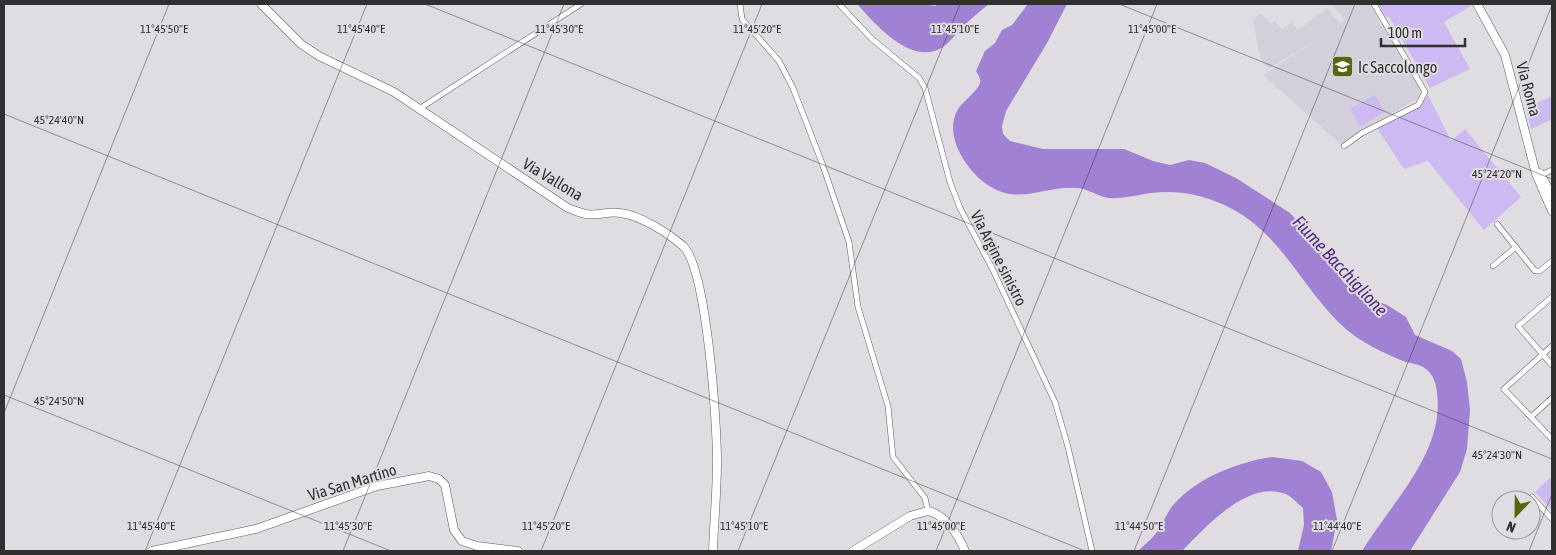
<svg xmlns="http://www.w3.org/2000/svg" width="1556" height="555" font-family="'Asap Condensed',sans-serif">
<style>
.built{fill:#d3cfdb}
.green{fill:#cdbaf2}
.water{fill:#a081d3}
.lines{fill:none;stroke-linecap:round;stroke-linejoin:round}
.street-casing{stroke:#5d5c60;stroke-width:6}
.secondary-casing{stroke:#5d5c60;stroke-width:9}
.street{stroke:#fff;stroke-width:5}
.secondary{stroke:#fff;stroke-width:8}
.ticks{fill:none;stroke:#302f31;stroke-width:1;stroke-opacity:0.45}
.labels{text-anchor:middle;stroke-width:4;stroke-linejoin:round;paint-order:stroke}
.poi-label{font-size:16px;fill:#302f31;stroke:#dfdde1;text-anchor:start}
.street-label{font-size:16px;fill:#302f31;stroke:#dfdde1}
.water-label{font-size:18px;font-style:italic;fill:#542888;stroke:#dfdde1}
.ticks-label{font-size:12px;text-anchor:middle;fill:#302f31;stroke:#dfdde1;stroke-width:4;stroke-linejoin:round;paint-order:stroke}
</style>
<rect width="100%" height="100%" fill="#dfdde1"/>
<path class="built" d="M 1332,4 L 1370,4 L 1379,20 L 1379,24 L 1385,30 L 1420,89 L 1420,97 L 1340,144 L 1263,75 L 1316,40 L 1268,69 L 1260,58 L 1253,20 L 1261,13 L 1271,24 L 1275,21 L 1282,29 L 1292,22 L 1298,30 L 1327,8 L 1340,24 L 1345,20 Z"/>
<g class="green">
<path d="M 1378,4 L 1469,4 L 1471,6 L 1444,22 L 1470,69 L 1430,88 L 1390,18 L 1385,16 Z"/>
<path d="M 1375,95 L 1385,112 L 1360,126 L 1350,109 Z"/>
<path d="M 1428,95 L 1451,141 L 1465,129 L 1521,197 L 1484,230 L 1428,161 L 1404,169 L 1377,128 L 1418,108 Z"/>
<path d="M 1552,96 L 1552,122 L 1550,120 L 1531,129 L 1526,108 Z"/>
<path d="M 1552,476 L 1552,510 L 1535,492 Z"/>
</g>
<g class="water">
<path d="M 857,4 L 920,4 L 936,6 L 937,4 L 989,4 C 979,12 969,20 960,30 C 955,35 950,42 943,47 C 912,67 876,25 857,4 Z"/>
<path d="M 1028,4 L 1067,4 L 1047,43 L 1006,111 L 1002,126 L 1003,134 L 1010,141 L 1043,149 L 1124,149 L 1153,161 L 1170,165 L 1189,160 L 1205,163 L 1236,178 L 1290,213 L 1314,240 L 1344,283 L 1361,295 L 1387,305 L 1406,317 L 1415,335 L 1452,351 L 1461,359 L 1467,382 L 1470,410 L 1467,449 L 1460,472 L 1410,551 L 1362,551 C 1391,503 1445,452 1437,393 C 1436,382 1433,373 1423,367 C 1418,364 1409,363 1403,361 C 1382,352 1364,344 1347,330 C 1301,290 1282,230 1222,204 C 1199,194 1176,190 1151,193 C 1137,195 1122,199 1108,198 C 1097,196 1087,188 1076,188 C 1042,186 1017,207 985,183 C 965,168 943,134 958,109 C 964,100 977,92 980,83 C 981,78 978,75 976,71 L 985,51 L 995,43 L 1002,30 L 1012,25 Z"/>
<path d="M 1272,457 L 1302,461 L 1321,472 L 1332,492 L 1337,520 L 1331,551 L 1298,551 L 1304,525 L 1303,508 C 1298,504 1293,498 1288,495 C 1249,477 1205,528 1182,551 L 1138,551 C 1144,545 1152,539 1157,532 C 1164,523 1167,511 1175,503 C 1199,477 1238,462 1272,457 Z"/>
</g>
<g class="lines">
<defs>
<g id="street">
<path d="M 740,4 L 742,19 L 779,61 L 793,88 L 822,163 L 849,242 L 858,307 L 888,406 L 893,457 L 925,498 L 928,511"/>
<path d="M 839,4 L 871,38 L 919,78 L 925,88 L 950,182 L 960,208 L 992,268 L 1055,402 L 1068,447 L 1092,551"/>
<path d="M 419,109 L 581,4"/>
<path d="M 1344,146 L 1362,133 L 1418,105 L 1425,92 L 1374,4"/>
<path d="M 1541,175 L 1552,170"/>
<path d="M 1497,224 L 1535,271 L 1540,271 L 1552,261"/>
<path d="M 1493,266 L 1516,247"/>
<path d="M 1552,297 L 1518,326 L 1552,365"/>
<path d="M 1552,346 L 1504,389 L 1552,439"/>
<path d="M 1531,417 L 1552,398"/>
<path d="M 1532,497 L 1552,519"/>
</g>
<g id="secondary">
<path d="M 261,4 L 301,44 L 319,56 L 394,92 L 568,208 C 574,210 580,213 586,214 C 597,216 609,211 620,213 C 640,215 668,233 683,246 C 707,268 717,424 717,461 C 717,491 714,521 713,551"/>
<path d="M 1477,4 L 1505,55 L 1536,174 L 1552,211"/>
<path d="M 1540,173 L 1552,196"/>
<path d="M 152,551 L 256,529 L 377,486 L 429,476 L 439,479 L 445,485 L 454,530 L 462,541 L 477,546 L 518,551"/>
<path d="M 853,551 L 910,516 L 928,511 C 945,514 959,536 965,551"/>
</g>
</defs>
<use href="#street" class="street-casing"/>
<use href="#secondary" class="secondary-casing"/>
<use href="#street" class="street"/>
<use href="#secondary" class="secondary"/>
</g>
<path class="ticks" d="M 425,4 L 1552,459M 1119,4 L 1552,179M 4,114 L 1085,551M 4,395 L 391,551M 4,413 L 169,4M 145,551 L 367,4M 343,551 L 564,4M 541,551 L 762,4M 738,551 L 960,4M 936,551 L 1157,4M 1134,551 L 1355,4M 1332,551 L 1552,5M 1529,551 L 1552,494"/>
<defs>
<symbol id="school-square" viewBox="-11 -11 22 22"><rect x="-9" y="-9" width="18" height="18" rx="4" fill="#576711" stroke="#dfdde1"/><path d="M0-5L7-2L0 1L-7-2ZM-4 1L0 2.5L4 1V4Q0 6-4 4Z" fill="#fff"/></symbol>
</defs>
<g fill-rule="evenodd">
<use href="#school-square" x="1330" y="54" width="25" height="25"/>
</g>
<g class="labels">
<g class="poi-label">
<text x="1358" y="73">Ic Saccolongo</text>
</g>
<g class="street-label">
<text transform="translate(1529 89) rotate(75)" y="6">Via Roma</text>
<text transform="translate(553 179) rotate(31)" y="6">Via Vallona</text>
<text transform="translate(999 258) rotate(63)" y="6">Via Argine sinistro</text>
<text transform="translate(352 482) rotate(-17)" y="6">Via San Martino</text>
</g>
<g class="water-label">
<text transform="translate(1340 266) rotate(47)" y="6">Fiume Bacchiglione</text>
</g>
</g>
<g class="ticks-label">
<text x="164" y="33">11°45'50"E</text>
<text x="361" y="33">11°45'40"E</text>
<text x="559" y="33">11°45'30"E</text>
<text x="757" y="33">11°45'20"E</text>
<text x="955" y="33">11°45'10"E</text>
<text x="1152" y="33">11°45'00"E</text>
<text x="59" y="124">45°24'40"N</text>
<text x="1497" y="178">45°24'20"N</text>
<text x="59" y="405">45°24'50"N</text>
<text x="1497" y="459">45°24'30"N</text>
<text x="151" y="530">11°45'40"E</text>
<text x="348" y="530">11°45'30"E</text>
<text x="546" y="530">11°45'20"E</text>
<text x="744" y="530">11°45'10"E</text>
<text x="941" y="530">11°45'00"E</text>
<text x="1139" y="530">11°44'50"E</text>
<text x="1337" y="530">11°44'40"E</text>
</g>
<rect width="1556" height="555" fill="none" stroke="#302f31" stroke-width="10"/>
<g transform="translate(1516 515) rotate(202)"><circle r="24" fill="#dfdde1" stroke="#99979b"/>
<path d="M0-4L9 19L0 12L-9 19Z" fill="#576711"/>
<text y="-8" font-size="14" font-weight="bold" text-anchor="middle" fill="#302f31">N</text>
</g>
<path d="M1381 38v8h84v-8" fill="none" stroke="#302f31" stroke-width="2.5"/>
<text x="1388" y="38" font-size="15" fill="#302f31" stroke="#dfdde1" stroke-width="4" paint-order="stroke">100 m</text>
</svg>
